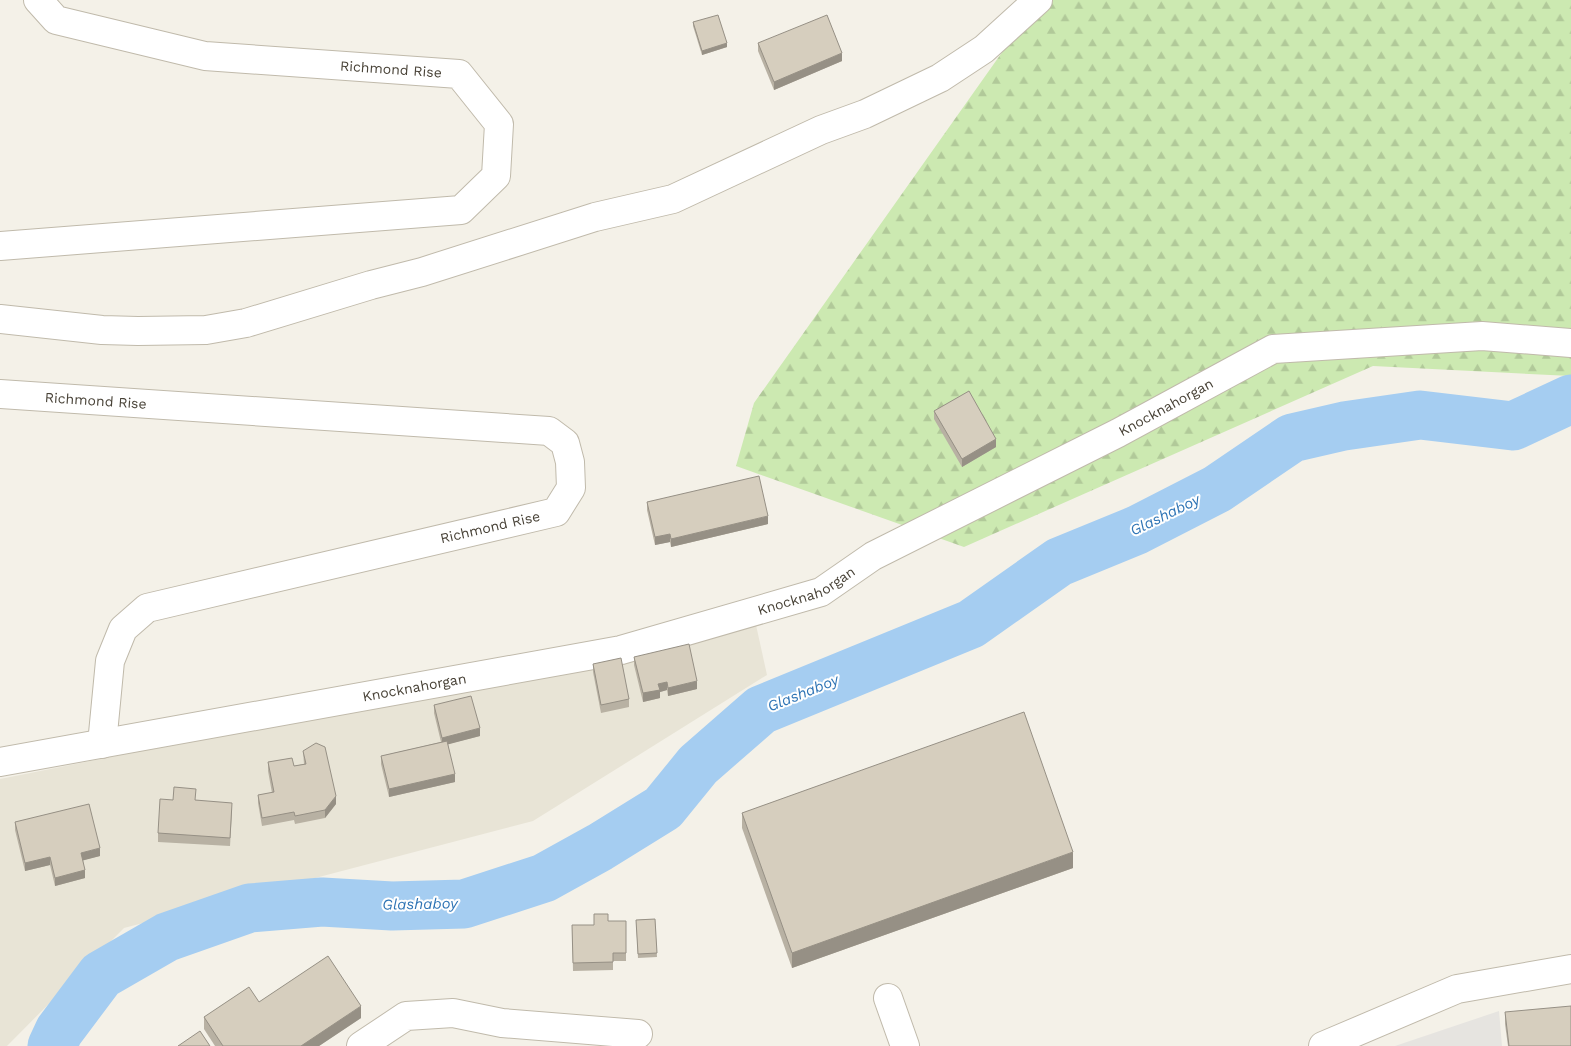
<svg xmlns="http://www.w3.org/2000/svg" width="1571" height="1046" font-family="'Work Sans',sans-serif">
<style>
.residential{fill:#e8e4d6}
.forest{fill:url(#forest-firs)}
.parking{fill:#e6e4e0}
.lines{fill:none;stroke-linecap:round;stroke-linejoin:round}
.river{stroke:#a5cdf1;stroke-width:49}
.minor-casing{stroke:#c0baab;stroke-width:30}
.minor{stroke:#fff;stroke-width:28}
.wall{fill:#b8b1a3}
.shaded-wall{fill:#969085}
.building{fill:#d6cebe;stroke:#969085}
.labels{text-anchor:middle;stroke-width:4;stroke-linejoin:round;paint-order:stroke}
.street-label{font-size:14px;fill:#484237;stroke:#fff}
.water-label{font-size:15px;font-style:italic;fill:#2e74b5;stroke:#fff}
</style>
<defs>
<pattern id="forest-firs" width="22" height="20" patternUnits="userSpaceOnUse" patternTransform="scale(1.25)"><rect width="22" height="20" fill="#cce9b1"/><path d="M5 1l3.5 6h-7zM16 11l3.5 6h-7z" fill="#b1c999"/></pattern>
</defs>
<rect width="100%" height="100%" fill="#f4f1e8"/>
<path class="residential" d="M 756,625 L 767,675 L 533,821 L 124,928 L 7,1046 L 0,1046 L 0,779 L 457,688 Z"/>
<path class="forest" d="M 1039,0 L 1571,0 L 1571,376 L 1373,366 L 964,547 L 736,466 L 754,403 Z"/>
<path class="parking" d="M 1499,1011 L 1502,1046 L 1395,1046 Z"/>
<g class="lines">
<path class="river" d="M 52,1046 L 59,1031 L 101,975 L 167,937 L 250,908 L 322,902 L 392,906 L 464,904 L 544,878 L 600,847 L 663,808 L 698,765 L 761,710 L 971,624 L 1059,562 L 1137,530 L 1217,489 L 1292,438 L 1344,426 L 1420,415 L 1513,426 L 1571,399"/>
<defs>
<g id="minor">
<path d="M 0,246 L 461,210 L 496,176 L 499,124 L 459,74 L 205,56 L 56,20 L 38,0"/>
<path d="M 0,319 L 102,330 L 138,331 L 206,330 L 246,323 L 371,285 L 422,272 L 595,217 L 673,199 L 821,130 L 865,114 L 940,78 L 984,49 L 1038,0"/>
<path id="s1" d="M 0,394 L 549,431 L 565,443 L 570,462 L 571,488 L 556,512 L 147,608 L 123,629 L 110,661 L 102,744"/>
<path id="s2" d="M 0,762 L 621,650 L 821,592 L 873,556 L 1118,433 L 1273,349 L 1482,336 L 1571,343"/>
<path d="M 888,998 L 905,1046"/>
<path d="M 361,1046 L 406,1016 L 453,1013 L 502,1023 L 638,1034"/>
<path d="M 1323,1046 L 1457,989 L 1571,969"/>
</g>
</defs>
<use href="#minor" class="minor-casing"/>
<use href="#minor" class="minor"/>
</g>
<g class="wall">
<path d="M 693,22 L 727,47 L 702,55 L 693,26 Z"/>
<path d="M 758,43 L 842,61 L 774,90 L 758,51 Z"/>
<path d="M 934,411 L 996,447 L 962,467 L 934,419 Z"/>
<path d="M 647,502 L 768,524 L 671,547 L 670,542 L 655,545 L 647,510 Z"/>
<path d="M 634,657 L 697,689 L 668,696 L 667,690 L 660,692 L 660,698 L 643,702 L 634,665 Z"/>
<path d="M 593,664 L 629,699 L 629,707 L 601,713 L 593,672 Z"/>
<path d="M 434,705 L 480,736 L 448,744 L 455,782 L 389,797 L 381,764 L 381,756 L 441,742 L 434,713 Z"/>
<path d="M 303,751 L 336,804 L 325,818 L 295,824 L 294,820 L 262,826 L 258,803 L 258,795 L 272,793 L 268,771 L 268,762 L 294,766 L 304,764 Z"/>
<path d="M 196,800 L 232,811 L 230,846 L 158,842 L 158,833 Z"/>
<path d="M 742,813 L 1073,868 L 792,968 L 742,828 Z"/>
<path d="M 15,822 L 100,856 L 83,860 L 85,878 L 55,886 L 50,865 L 25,871 L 15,830 Z"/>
<path d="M 655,919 L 657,957 L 638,958 L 636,920 Z"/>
<path d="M 608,921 L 626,921 L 626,961 L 613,961 L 613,970 L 573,971 L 572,925 L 594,925 Z"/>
<path d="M 259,1002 L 361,1018 L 319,1046 L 215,1046 L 204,1029 L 204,1017 Z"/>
<path d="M 1505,1012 L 1571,1046 L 1508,1046 L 1505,1024 Z"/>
</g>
<g class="shaded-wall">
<path d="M 727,43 L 727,47 L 702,55 L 702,51 Z"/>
<path d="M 842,53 L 842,61 L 774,90 L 774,82 Z"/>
<path d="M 996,439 L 996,447 L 962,467 L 962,459 Z"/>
<path d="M 768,516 L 768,524 L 671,547 L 671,539 Z"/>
<path d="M 670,534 L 670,542 L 655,545 L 655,537 Z"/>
<path d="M 697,681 L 697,689 L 668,696 L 668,688 Z"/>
<path d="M 667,682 L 667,690 L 660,692 L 660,698 L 643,702 L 643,693 L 658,684 Z"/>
<path d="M 480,728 L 480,736 L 442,746 L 442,738 Z"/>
<path d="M 455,774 L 455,782 L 389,797 L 389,789 Z"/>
<path d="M 336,796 L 336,804 L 325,818 L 325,810 Z"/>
<path d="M 100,848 L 100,856 L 81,861 L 81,853 Z"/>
<path d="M 1073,852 L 1073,868 L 792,968 L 792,953 Z"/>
<path d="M 50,857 L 50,865 L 25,871 L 25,863 Z"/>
<path d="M 85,870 L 85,878 L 55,886 L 55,878 Z"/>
<path d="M 361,1006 L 361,1018 L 319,1046 L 301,1046 Z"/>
</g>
<g class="building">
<path d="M 718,15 L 727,43 L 702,51 L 693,22 Z"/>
<path d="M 827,15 L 842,53 L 774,82 L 758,43 Z"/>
<path d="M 969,391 L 996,439 L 962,459 L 934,411 Z"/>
<path d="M 759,476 L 768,516 L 671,539 L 670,534 L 655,537 L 647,502 Z"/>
<path d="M 689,644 L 697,681 L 668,688 L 667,682 L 658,684 L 660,690 L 643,693 L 634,657 Z"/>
<path d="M 621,658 L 629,699 L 601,705 L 593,664 Z"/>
<path d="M 471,696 L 480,728 L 442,738 L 434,705 Z"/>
<path d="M 1024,712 L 1073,852 L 792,953 L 742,813 Z"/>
<path d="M 447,741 L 455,774 L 389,789 L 381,756 Z"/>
<path d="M 316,743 L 325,747 L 336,796 L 325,810 L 295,816 L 294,812 L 262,818 L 258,795 L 274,792 L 268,762 L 292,758 L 294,766 L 306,764 L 303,751 Z"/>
<path d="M 174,787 L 196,789 L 195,800 L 232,803 L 230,838 L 158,833 L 160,799 L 173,800 Z"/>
<path d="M 89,804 L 100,848 L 81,853 L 85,870 L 55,878 L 50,857 L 25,863 L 15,822 Z"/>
<path d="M 594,914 L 608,914 L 608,921 L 626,921 L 626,953 L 613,953 L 613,962 L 573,963 L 572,925 L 594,925 Z"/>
<path d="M 655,919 L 657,953 L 638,954 L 636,920 Z"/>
<path d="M 328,956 L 361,1006 L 301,1046 L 223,1046 L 204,1017 L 249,987 L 259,1002 Z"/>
<path d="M 1571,1006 L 1571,1046 L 1509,1046 L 1505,1012 Z"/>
<path d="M 200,1031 L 210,1046 L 178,1046 Z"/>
</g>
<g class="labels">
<g class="street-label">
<text transform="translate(391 69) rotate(4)" y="5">Richmond Rise</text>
<text dy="5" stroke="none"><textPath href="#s1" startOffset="96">Richmond Rise</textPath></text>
<text dy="5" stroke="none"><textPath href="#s2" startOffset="1231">Knocknahorgan</textPath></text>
<text transform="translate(490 527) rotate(-13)" y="5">Richmond Rise</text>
<text dy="5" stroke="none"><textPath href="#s2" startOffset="826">Knocknahorgan</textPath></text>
<text dy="5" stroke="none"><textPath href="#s2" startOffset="421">Knocknahorgan</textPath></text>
</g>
<g class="water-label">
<text transform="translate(1165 515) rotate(-26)" y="5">Glashaboy</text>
<text transform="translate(803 693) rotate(-22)" y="5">Glashaboy</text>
<text transform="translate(420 904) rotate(-1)" y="5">Glashaboy</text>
</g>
</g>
</svg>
